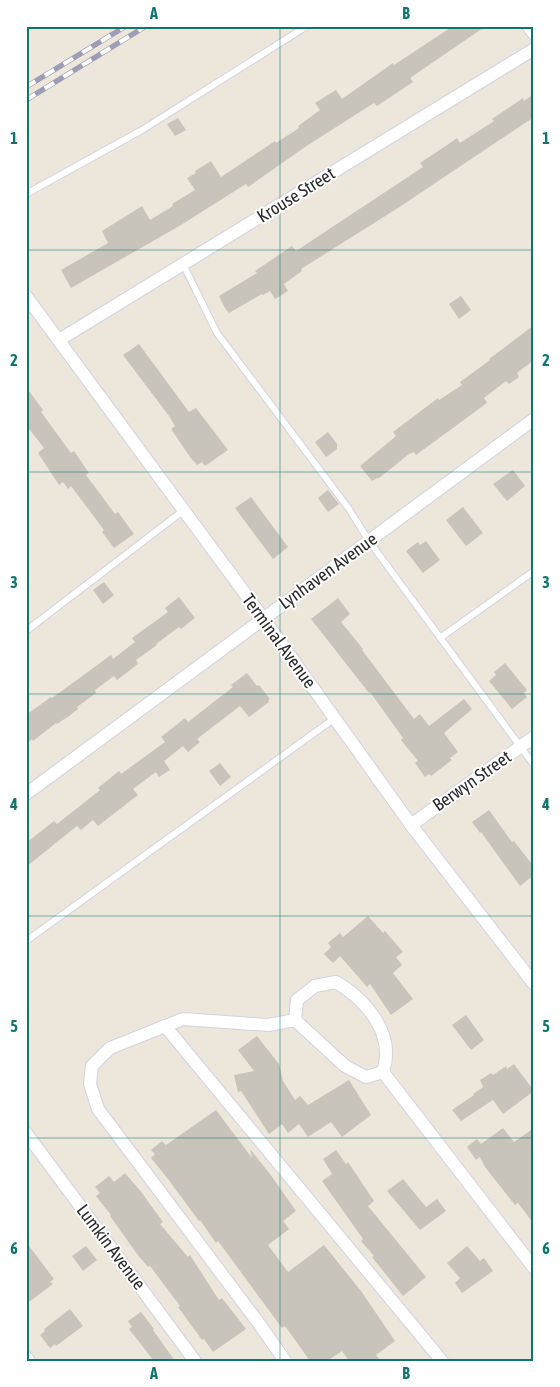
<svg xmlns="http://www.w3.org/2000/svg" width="560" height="1387" font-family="'Asap Condensed',sans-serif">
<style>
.building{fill:#c8c4bb}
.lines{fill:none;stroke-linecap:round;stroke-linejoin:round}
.lane-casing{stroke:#d0d2e3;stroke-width:8}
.street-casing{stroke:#d0d2e3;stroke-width:14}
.lane{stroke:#fff;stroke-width:6}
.street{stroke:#fff;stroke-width:12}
.rail-casing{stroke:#9d9eb5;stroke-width:5.5}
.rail{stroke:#fff;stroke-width:4;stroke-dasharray:11;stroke-linecap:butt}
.grid{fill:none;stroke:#0f766e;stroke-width:1;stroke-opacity:0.55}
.labels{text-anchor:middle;stroke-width:4;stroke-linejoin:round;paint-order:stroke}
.street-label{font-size:18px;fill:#2a2a2a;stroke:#fff}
.neatline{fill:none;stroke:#0f766e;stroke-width:2}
.grid-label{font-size:16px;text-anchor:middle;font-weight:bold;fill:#0f766e}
</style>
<rect width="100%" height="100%" fill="#ede7db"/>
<g class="building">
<path d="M 453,26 L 486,26 L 410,78 L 413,82 L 377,106 L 374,103 L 308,145 L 248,187 L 246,184 L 181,225 L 71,288 L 61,270 L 108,243 L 102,231 L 142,206 L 150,220 L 173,206 L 172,204 L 195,190 L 187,178 L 196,173 L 195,171 L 211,161 L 221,177 L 275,141 L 276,143 L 299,128 L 298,126 L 320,110 L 315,103 L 336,90 L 342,99 L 393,63 L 394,65 Z"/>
<path d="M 534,94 L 534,117 L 398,208 L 301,269 L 302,271 L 284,284 L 288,291 L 275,299 L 270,291 L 263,295 L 262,294 L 229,313 L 225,308 L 219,296 L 257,273 L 255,271 L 292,246 L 296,251 L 423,167 L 420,163 L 447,145 L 457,138 L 460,143 L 494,121 L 492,119 L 523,98 L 524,101 Z"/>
<path d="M 178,118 L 186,130 L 175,136 L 167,124 Z"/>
<path d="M 461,296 L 471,310 L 459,319 L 449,304 Z"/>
<path d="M 534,325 L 534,360 L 517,373 L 519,377 L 509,384 L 506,381 L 484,398 L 487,403 L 416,455 L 414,452 L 409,454 L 378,479 L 377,478 L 372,481 L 360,466 L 396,436 L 393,432 L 438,398 L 439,400 L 462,385 L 460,382 L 490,360 L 489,359 Z"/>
<path d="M 139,344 L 189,412 L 196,408 L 228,450 L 205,466 L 202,462 L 197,465 L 190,457 L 171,429 L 175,426 L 169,416 L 123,355 Z"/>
<path d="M 26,387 L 43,410 L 41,412 L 71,453 L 74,451 L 89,473 L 86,475 L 115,514 L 118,512 L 134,534 L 114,548 L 102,532 L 104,530 L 71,486 L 68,489 L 63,482 L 59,485 L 38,453 L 44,448 L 26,425 Z"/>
<path d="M 328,432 L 337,444 L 337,449 L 326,457 L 315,442 Z"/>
<path d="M 513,470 L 525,486 L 507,501 L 493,484 Z"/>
<path d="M 328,490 L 339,504 L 328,512 L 318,498 Z"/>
<path d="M 251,497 L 288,547 L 273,559 L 235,508 Z"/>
<path d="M 463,507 L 483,533 L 466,546 L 446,520 Z"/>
<path d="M 426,541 L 440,560 L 423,573 L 406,551 L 418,542 L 420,545 Z"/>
<path d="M 104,582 L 114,595 L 103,604 L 93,590 Z"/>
<path d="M 179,597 L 195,618 L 181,629 L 179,627 L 156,644 L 157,645 L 136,660 L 138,664 L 117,680 L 114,676 L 95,690 L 96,693 L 77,707 L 78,709 L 69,716 L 57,724 L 56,723 L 33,741 L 32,739 L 26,744 L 26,715 L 51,697 L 52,698 L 111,655 L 113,659 L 135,642 L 132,638 L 168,612 L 165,608 Z"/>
<path d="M 338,598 L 350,614 L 341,622 L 363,649 L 362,650 L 414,719 L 420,714 L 429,726 L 464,699 L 472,709 L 444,733 L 458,752 L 450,758 L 452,760 L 431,776 L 429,774 L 425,777 L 415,763 L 418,761 L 401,740 L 403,738 L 370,692 L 369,693 L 311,619 Z"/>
<path d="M 505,663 L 527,690 L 524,693 L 527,697 L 512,709 L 489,681 L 496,675 L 494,672 Z"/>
<path d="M 247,673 L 257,686 L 259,685 L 270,699 L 268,700 L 269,702 L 249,717 L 240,706 L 197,739 L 200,742 L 188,752 L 183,746 L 164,761 L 170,770 L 159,777 L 156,772 L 133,789 L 138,795 L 98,826 L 93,820 L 81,830 L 77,826 L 26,867 L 26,843 L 54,821 L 57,824 L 100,790 L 98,788 L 119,771 L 121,774 L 165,742 L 161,737 L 185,718 L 188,722 L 233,687 L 231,685 Z"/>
<path d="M 220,763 L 231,777 L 220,786 L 209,771 Z"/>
<path d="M 489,810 L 512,842 L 514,841 L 534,867 L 534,875 L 520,886 L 481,832 L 480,833 L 472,822 Z"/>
<path d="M 368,916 L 383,933 L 385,931 L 403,952 L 396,957 L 402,965 L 393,973 L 413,999 L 391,1015 L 370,984 L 367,987 L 340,956 L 333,963 L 324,954 L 331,947 L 328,943 L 340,933 L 343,937 Z"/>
<path d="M 466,1015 L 484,1040 L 471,1050 L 452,1025 Z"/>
<path d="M 257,1036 L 279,1064 L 283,1081 L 295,1100 L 300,1096 L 308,1105 L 349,1080 L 371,1115 L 342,1137 L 331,1122 L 308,1137 L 299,1124 L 288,1133 L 282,1124 L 269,1134 L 241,1091 L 238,1092 L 234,1075 L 254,1071 L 238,1050 Z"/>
<path d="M 514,1064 L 534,1091 L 503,1114 L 493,1100 L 461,1121 L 452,1110 L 474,1095 L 473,1094 L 483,1087 L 480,1080 L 491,1073 L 493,1075 L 506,1066 L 507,1069 Z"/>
<path d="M 216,1110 L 252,1158 L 250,1149 L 270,1174 L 296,1211 L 283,1221 L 289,1229 L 268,1245 L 288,1272 L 324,1245 L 361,1291 L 395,1341 L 376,1355 L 381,1361 L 349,1361 L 342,1351 L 327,1361 L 310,1361 L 285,1326 L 282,1328 L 218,1241 L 216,1243 L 200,1220 L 199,1221 L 168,1179 L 151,1158 L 155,1154 L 151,1150 L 162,1141 L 166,1145 Z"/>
<path d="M 503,1128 L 514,1142 L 534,1128 L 534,1224 L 518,1203 L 515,1205 L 485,1167 L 480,1157 L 476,1160 L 467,1147 L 477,1139 L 481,1144 Z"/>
<path d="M 336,1150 L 346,1164 L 348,1162 L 374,1201 L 368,1206 L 426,1277 L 403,1296 L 372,1257 L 374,1256 L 361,1241 L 363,1239 L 322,1181 L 332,1174 L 323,1159 Z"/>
<path d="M 125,1173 L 142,1193 L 163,1222 L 160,1224 L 188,1257 L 190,1255 L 219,1300 L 222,1298 L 246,1329 L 213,1352 L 204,1339 L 202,1340 L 178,1307 L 180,1306 L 150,1266 L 148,1267 L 137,1254 L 110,1216 L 111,1215 L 96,1196 L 100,1193 L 95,1187 L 109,1176 L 114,1182 Z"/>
<path d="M 403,1179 L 426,1207 L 437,1199 L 446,1211 L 420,1230 L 387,1191 Z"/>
<path d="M 26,1242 L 54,1279 L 50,1282 L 53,1284 L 26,1304 Z"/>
<path d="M 86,1246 L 97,1260 L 83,1271 L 72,1256 Z"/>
<path d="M 467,1246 L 480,1261 L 484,1258 L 493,1271 L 462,1293 L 455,1283 L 460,1278 L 447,1263 Z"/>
<path d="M 70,1309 L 83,1326 L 56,1346 L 55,1344 L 50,1348 L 40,1335 L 45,1331 L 44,1329 Z"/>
<path d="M 141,1312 L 154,1329 L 153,1330 L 175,1361 L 154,1361 L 129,1329 L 132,1327 L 128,1321 Z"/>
</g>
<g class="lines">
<defs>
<g id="lane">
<path d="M 26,194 L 142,130 L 307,26"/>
<path d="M 183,264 L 217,333 L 349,509 L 369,541 L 534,765"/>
<path d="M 26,631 L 184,510"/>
<path d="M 440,638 L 534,571"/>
<path d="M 26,941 L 335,718"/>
</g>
<g id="street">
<path d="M 528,26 L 534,34"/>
<path d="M 26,296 L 263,618 L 411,825 L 534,984"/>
<path d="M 59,340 L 534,49"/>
<path d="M 26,794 L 534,419"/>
<path d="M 411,825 L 534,737"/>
<path d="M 336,982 C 366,1000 396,1034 383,1072 L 366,1077 L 345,1066 L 295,1020 L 297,1000 L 315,986 Z"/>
<path d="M 165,1026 L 442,1361"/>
<path d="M 383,1072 L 534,1268"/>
<path d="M 26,1133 L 195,1361"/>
<path d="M 26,1357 L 29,1361"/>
<path d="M 285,1361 L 260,1325 L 98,1109 L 90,1084 L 92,1066 L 110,1048 L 183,1019 L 268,1025 L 295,1020"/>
</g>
</defs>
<use href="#lane" class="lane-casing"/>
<use href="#street" class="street-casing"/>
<use href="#lane" class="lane"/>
<use href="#street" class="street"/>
<defs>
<g id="rail">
<path d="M 26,87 L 126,26"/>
<path d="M 26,100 L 146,26"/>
</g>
</defs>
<use href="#rail" class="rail-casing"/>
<use href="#rail" class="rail"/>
</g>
<path class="grid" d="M 280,26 L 280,1361M 26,250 L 534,250M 26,472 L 534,472M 26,694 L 534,694M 26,916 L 534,916M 26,1138 L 534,1138"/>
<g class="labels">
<g class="street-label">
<text transform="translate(296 195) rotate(-32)" y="6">Krouse Street</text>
<text transform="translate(328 571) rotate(-36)" y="6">Lynhaven Avenue</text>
<text transform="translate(279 641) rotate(54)" y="6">Terminal Avenue</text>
<text transform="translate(472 781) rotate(-35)" y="6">Berwyn Street</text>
<text transform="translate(111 1247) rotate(53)" y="6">Lumkin Avenue</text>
</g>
</g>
<rect width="560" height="1387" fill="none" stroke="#ffffff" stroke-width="55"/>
<rect x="28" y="28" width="504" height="1332" class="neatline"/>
<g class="grid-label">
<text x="154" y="19">A</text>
<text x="406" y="19">B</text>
<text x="14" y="144">1</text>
<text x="546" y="144">1</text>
<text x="14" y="366">2</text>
<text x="546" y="366">2</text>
<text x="14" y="588">3</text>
<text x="546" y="588">3</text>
<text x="14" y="810">4</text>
<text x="546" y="810">4</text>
<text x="14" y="1032">5</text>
<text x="546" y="1032">5</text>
<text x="14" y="1254">6</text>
<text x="546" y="1254">6</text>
<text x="154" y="1379">A</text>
<text x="406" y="1379">B</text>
</g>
</svg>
